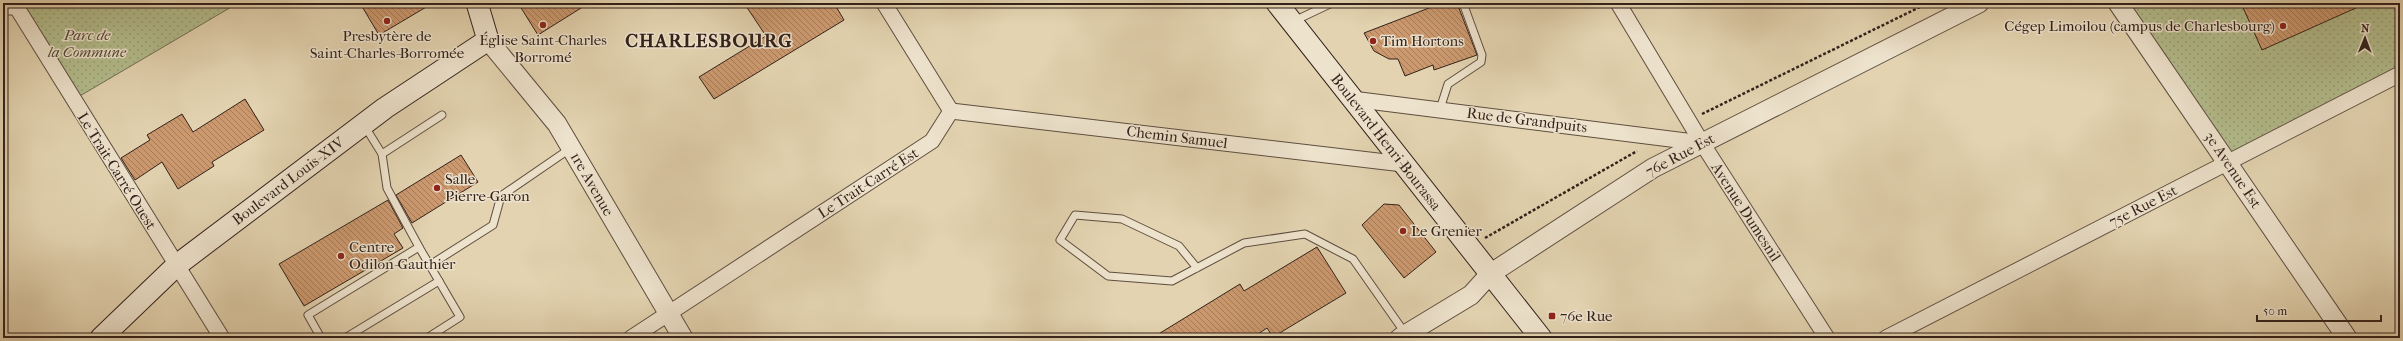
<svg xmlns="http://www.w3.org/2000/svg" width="2403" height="341" font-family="'IM FELL French Canon',serif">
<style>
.park{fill:url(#park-dots);stroke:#726e54}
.building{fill:url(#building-back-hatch);stroke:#32211b}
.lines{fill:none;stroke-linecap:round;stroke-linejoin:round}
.service-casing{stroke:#5e4e40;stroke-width:9}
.minor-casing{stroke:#5e4e40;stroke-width:17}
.tertiary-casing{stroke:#5e4e40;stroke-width:21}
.secondary-casing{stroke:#32211b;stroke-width:23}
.path{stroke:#32211b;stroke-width:2.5;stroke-dasharray:3 2;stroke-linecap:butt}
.service{stroke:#ede2cc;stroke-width:7}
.minor{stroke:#ede2cc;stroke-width:15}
.tertiary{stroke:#ede2cc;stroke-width:19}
.secondary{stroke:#ede2cc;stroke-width:21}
.poi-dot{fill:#8f2418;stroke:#ede2cc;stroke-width:1.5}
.labels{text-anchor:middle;stroke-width:3;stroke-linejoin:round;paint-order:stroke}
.poi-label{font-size:15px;fill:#32211b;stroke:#ede2cc;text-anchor:start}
.park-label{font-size:15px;font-style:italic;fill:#524837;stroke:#ede2cc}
.street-label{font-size:15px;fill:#32211b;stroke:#ede2cc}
.district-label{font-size:19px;font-weight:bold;letter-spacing:1px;fill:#32211b;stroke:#ede2cc}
</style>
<defs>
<pattern id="park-dots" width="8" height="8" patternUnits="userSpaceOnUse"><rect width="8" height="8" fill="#b3bc8c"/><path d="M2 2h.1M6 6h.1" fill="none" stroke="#9aa178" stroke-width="1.8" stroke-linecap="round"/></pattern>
<pattern id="building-back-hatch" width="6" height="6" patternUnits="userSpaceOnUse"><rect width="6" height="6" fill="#cc996f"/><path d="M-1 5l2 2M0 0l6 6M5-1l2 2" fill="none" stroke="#a67c5a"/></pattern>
</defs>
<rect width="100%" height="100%" fill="#e3d3b0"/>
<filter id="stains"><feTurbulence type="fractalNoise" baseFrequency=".005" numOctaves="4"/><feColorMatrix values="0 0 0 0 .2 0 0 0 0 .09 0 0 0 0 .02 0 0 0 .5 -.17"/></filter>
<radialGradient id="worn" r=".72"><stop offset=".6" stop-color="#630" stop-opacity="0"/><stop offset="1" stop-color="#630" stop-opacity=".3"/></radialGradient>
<g class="park">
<path d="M 14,3 L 238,3 L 73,100 Z"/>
<path d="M 2118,3 L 2400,3 L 2400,74 L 2228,163 Z"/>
</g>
<g class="building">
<path d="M 360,3 L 433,3 L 379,35 Z"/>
<path d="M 518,3 L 589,3 L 538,35 Z"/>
<path d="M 744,3 L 834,3 L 844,20 L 714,99 L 699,77 L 766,36 Z"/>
<path d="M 1442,3 L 1457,3 L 1477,55 L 1434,70 L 1433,65 L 1405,76 L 1398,59 L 1389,59 L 1374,51 L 1364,33 Z"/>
<path d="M 2241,3 L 2367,3 L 2262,50 Z"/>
<path d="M 245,99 L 264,130 L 212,162 L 214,166 L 178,189 L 162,162 L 135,180 L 121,158 L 150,140 L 147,135 L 182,114 L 193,132 Z"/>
<path d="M 461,155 L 478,182 L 412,223 L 396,195 Z"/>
<path d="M 388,200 L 403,228 L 394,234 L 403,248 L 304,306 L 279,264 Z"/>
<path d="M 1384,204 L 1399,205 L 1436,252 L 1404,278 L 1362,225 Z"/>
<path d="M 1317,247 L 1346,293 L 1273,337 L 1267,328 L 1252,338 L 1152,338 L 1240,284 L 1244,291 Z"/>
</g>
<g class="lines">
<defs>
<g id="service">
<path d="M 3,11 L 18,11"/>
<path d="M 1294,21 L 1332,3"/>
<path d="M 1440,109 L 1448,84 L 1481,62 L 1482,55 L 1463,3"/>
<path d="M 382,154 L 442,115"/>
<path d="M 419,247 L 460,317 L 427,338"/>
<path d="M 430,265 L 493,225 L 501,196 L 571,148"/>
<path d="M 1197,268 L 1179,246 L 1122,219 L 1075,215 L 1060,240 L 1108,276 L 1172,281 L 1244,243 L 1305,234 L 1353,259 L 1405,333"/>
<path d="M 321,338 L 308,315 L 419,247 L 387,188 L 382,154 L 364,125"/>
<path d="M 345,338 L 439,281"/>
</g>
<g id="minor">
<path d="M 14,3 L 222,338"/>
<path d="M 1618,3 L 1702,143 L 1827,338"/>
<path d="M 1352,99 L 1702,143"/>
<path d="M 951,111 L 1403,164"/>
<path d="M 631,338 L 932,141 L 951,111 L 884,3"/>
<path d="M 1886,338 L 2400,74"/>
</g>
<g id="tertiary">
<path d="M 2118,3 L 2347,338"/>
<path d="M 488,40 L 557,124 L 683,338"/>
<path d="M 1400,338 L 1471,295 L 1490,274 L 1653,168 L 1979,3"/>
</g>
<g id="secondary">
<path d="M 1277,3 L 1541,338"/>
<path d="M 101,338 L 177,265 L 385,108 L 488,40 L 477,3"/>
</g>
</defs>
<use href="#service" class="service-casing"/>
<use href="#minor" class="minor-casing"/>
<use href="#tertiary" class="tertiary-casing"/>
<use href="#secondary" class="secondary-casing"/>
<g class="path">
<path d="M 1702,114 L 1928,3"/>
<path d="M 1485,238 L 1637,151"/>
</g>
<use href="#service" class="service"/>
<use href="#minor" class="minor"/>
<use href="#tertiary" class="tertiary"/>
<use href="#secondary" class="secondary"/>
</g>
<g class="poi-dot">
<circle cx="387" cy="21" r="4"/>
<circle cx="543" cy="25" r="4"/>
<circle cx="2283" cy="26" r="4"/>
<circle cx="1373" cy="41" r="4"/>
<circle cx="437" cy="188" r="4"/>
<circle cx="1403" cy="231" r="4"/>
<circle cx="341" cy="256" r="4"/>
<rect x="1548" y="312" width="8" height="8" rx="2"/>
</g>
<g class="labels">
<g class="poi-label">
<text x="2275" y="31" text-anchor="end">Cégep Limoilou (campus de Charlesbourg)</text>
<text x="387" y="41" text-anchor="middle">Presbytère de<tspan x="387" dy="17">Saint-Charles-Borromée</tspan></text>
<text x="543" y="45" text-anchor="middle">Église Saint-Charles<tspan x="543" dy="17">Borromé</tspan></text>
<text x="1381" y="46">Tim Hortons</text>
<text x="445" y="184">Salle<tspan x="445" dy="17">Pierre-Garon</tspan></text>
<text x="1411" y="236">Le Grenier</text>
<text x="349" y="252">Centre<tspan x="349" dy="17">Odilon-Gauthier</tspan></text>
<text x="1560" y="321">76e Rue</text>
</g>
<g class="park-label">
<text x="87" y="40">Parc de<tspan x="87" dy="17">la Commune</tspan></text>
</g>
<g class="street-label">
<text transform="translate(1527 120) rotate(7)" y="5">Rue de Grandpuits</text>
<text transform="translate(1177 137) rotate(7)" y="5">Chemin Samuel</text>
<text transform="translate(1386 142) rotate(52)" y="5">Boulevard Henri-Bourassa</text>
<text transform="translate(1680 155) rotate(-28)" y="5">76e Rue Est</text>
<text transform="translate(2233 170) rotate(56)" y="5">3e Avenue Est</text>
<text transform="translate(117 171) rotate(58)" y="5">Le Trait-Carré Ouest</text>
<text transform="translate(288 181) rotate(-37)" y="5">Boulevard Louis-XIV</text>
<text transform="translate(868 183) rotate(-33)" y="5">Le Trait-Carré Est</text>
<text transform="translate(592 184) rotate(60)" y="5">1re Avenue</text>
<text transform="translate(2143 206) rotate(-27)" y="5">75e Rue Est</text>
<text transform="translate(1746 212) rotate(57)" y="5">Avenue Dumesnil</text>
</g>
<g class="district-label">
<text x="709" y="47">CHARLESBOURG</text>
</g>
</g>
<rect width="2403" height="341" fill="none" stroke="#e3d3b0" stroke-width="16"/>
<rect x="4" y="4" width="2395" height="333" fill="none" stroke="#32211b" stroke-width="2"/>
<rect x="8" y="8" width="2387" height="325" fill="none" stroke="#32211b"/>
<g transform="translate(2365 38) rotate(1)" stroke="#ede2cc" stroke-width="3" paint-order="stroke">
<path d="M0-3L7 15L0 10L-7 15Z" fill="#32211b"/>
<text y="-6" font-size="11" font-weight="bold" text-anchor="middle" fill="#32211b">N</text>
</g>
<path d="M2257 315v6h124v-6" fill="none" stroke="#32211b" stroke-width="2"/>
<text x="2263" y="315" font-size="12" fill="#32211b" stroke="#ede2cc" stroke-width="3" paint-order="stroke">50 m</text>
<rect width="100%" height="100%" filter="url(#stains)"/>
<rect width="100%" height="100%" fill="url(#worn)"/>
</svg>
